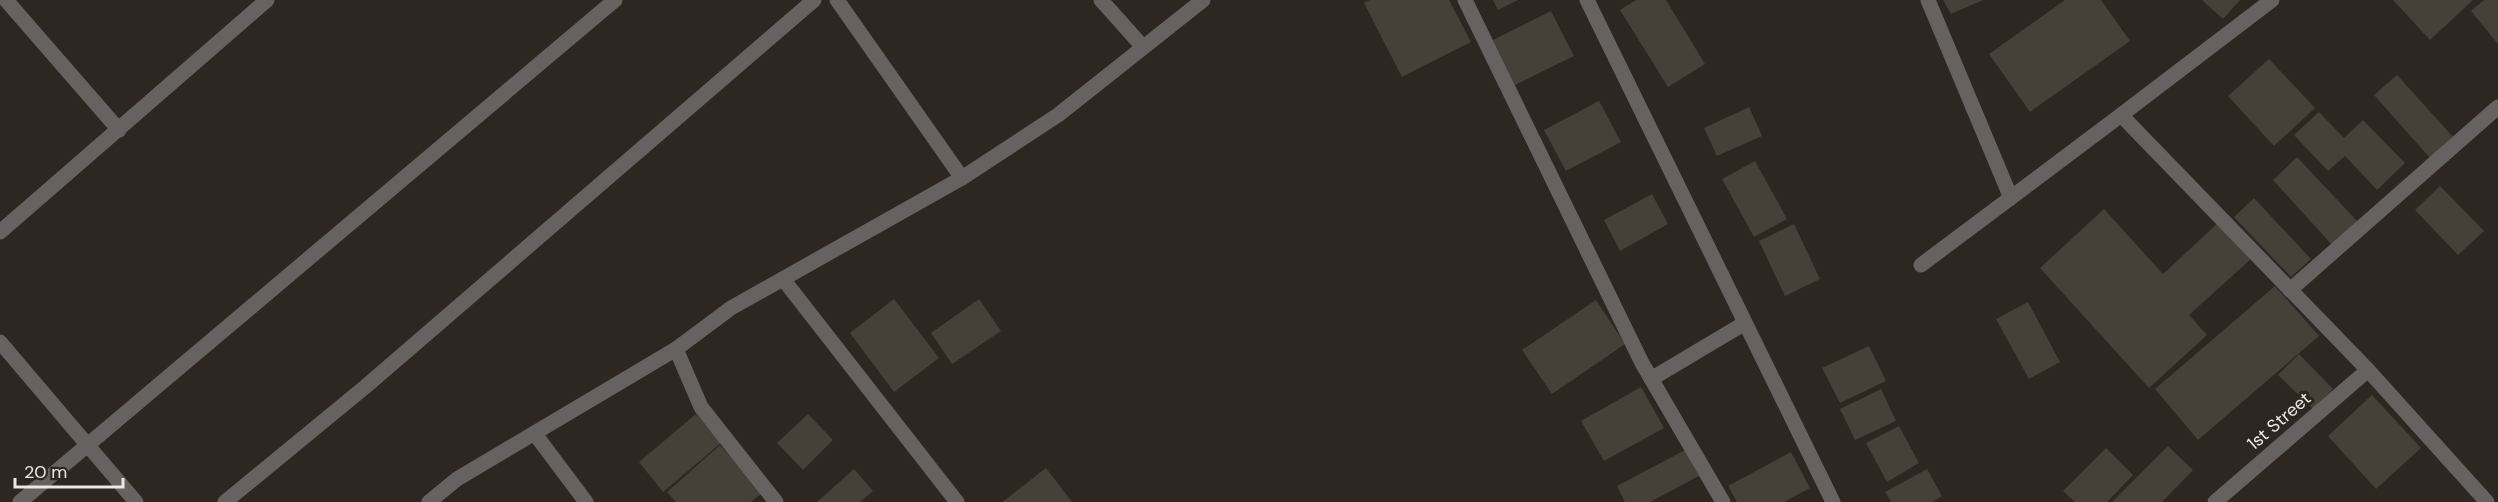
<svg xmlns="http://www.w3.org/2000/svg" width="2498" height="502" font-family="'DM Sans',sans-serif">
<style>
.building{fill:#454038}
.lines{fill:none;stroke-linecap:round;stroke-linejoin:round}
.minor{stroke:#676262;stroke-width:15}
.labels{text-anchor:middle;stroke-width:6;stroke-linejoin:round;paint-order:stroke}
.street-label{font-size:18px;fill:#eee8e5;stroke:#2d2621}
</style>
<rect width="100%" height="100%" fill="#2d2621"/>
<g class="building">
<path d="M 1370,0 L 1449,0 L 1471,42 L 1402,77 L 1364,3 Z"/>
<path d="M 1493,0 L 1518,0 L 1498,10 Z"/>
<path d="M 1636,0 L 1666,0 L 1705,64 L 1668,87 L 1620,10 Z"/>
<path d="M 1943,0 L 1983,0 L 1951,14 Z"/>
<path d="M 2065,0 L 2101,0 L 2130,41 L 2030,112 L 1989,54 Z"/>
<path d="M 2202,0 L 2240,0 L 2223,19 Z"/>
<path d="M 2393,0 L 2473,0 L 2430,40 Z"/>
<path d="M 2484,0 L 2498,0 L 2498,44 L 2471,11 Z"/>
<path d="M 1551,11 L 1574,56 L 1515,85 L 1493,40 Z"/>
<path d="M 2269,59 L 2315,108 L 2274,146 L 2228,96 Z"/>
<path d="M 2397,75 L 2454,138 L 2430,158 L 2374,95 Z"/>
<path d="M 1599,101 L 1621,142 L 1566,171 L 1544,130 Z"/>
<path d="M 1749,107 L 1762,136 L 1717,156 L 1704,128 Z"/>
<path d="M 2319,112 L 2344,138 L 2363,120 L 2405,163 L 2377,190 L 2345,156 L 2328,171 L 2294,135 Z"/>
<path d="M 2297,157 L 2358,222 L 2332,245 L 2273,180 Z"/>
<path d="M 1755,161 L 1787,219 L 1754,237 L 1722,179 Z"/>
<path d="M 2440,186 L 2484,231 L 2458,255 L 2415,210 Z"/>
<path d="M 1652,194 L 1668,224 L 1620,251 L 1604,220 Z"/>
<path d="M 2254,198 L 2311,259 L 2291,277 L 2234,217 Z"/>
<path d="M 2104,209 L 2163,274 L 2219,222 L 2252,258 L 2189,315 L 2207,335 L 2149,388 L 2040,268 Z"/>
<path d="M 1794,224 L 1820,279 L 1785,296 L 1759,241 Z"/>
<path d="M 2275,286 L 2319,336 L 2198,440 L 2155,389 Z"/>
<path d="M 894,299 L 939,358 L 894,392 L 850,333 Z"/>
<path d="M 979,299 L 1001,331 L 952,364 L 931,333 Z"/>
<path d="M 1596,300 L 1625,344 L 1552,394 L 1522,350 Z"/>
<path d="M 2028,302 L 2060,362 L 2029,379 L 1996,319 Z"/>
<path d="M 1869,346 L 1886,381 L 1840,403 L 1822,368 Z"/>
<path d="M 2299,354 L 2333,389 L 2313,409 L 2278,375 Z"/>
<path d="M 1641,387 L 1664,428 L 1604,461 L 1581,421 Z"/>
<path d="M 1881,389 L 1896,421 L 1855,440 L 1840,409 Z"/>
<path d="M 2372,395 L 2421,448 L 2376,489 L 2328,436 Z"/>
<path d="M 696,414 L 721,443 L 663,492 L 639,462 Z"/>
<path d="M 808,414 L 833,440 L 803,470 L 777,443 Z"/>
<path d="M 1899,426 L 1919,463 L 1887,482 L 1866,443 Z"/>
<path d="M 720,445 L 762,493 L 751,502 L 676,502 L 667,492 Z"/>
<path d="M 2168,446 L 2193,470 L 2162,502 L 2112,502 Z"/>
<path d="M 2106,448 L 2133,475 L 2107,502 L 2075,502 L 2063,491 Z"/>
<path d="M 1685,450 L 1699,476 L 1650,502 L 1625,502 L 1617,486 Z"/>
<path d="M 1791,452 L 1810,488 L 1784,502 L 1737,502 L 1728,486 Z"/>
<path d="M 1046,468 L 1072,502 L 1002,502 Z"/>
<path d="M 854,469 L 873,491 L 860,502 L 817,502 Z"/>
<path d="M 1927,469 L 1942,496 L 1932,502 L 1891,502 L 1885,492 Z"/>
</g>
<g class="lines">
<g class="minor">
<path d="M 6,0 L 119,130"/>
<path d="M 837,0 L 962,178"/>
<path d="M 1101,0 L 1143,47"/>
<path d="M 1465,0 L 1642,363 L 1723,502"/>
<path d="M 1587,0 L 1833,502"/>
<path d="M 1928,0 L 2011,198"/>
<path d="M 2272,0 L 2121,115 L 2368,370 L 2487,502"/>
<path d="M 0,232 L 267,0"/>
<path d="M 1921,265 L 2121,115"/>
<path d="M 783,279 L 957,502"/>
<path d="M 2290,290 L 2498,107"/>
<path d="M 0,342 L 136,502"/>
<path d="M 676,349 L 701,407 L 776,502"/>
<path d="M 1651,379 L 1745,323"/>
<path d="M 535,434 L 586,502"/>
<path d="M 20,502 L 615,0"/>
<path d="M 225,502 L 365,387 L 814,0"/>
<path d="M 429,502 L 457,479 L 676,349 L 731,308 L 962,178 L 1058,115 L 1203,0"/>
<path d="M 2215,502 L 2368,370"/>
</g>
</g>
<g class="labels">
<g class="street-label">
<text transform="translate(2279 421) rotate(-41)" y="6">1st Street</text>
</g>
</g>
<path d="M15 478v9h108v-9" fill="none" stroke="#eee8e5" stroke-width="3"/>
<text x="24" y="478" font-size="18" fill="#eee8e5" stroke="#2d2621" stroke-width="4.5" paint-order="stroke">20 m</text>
</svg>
